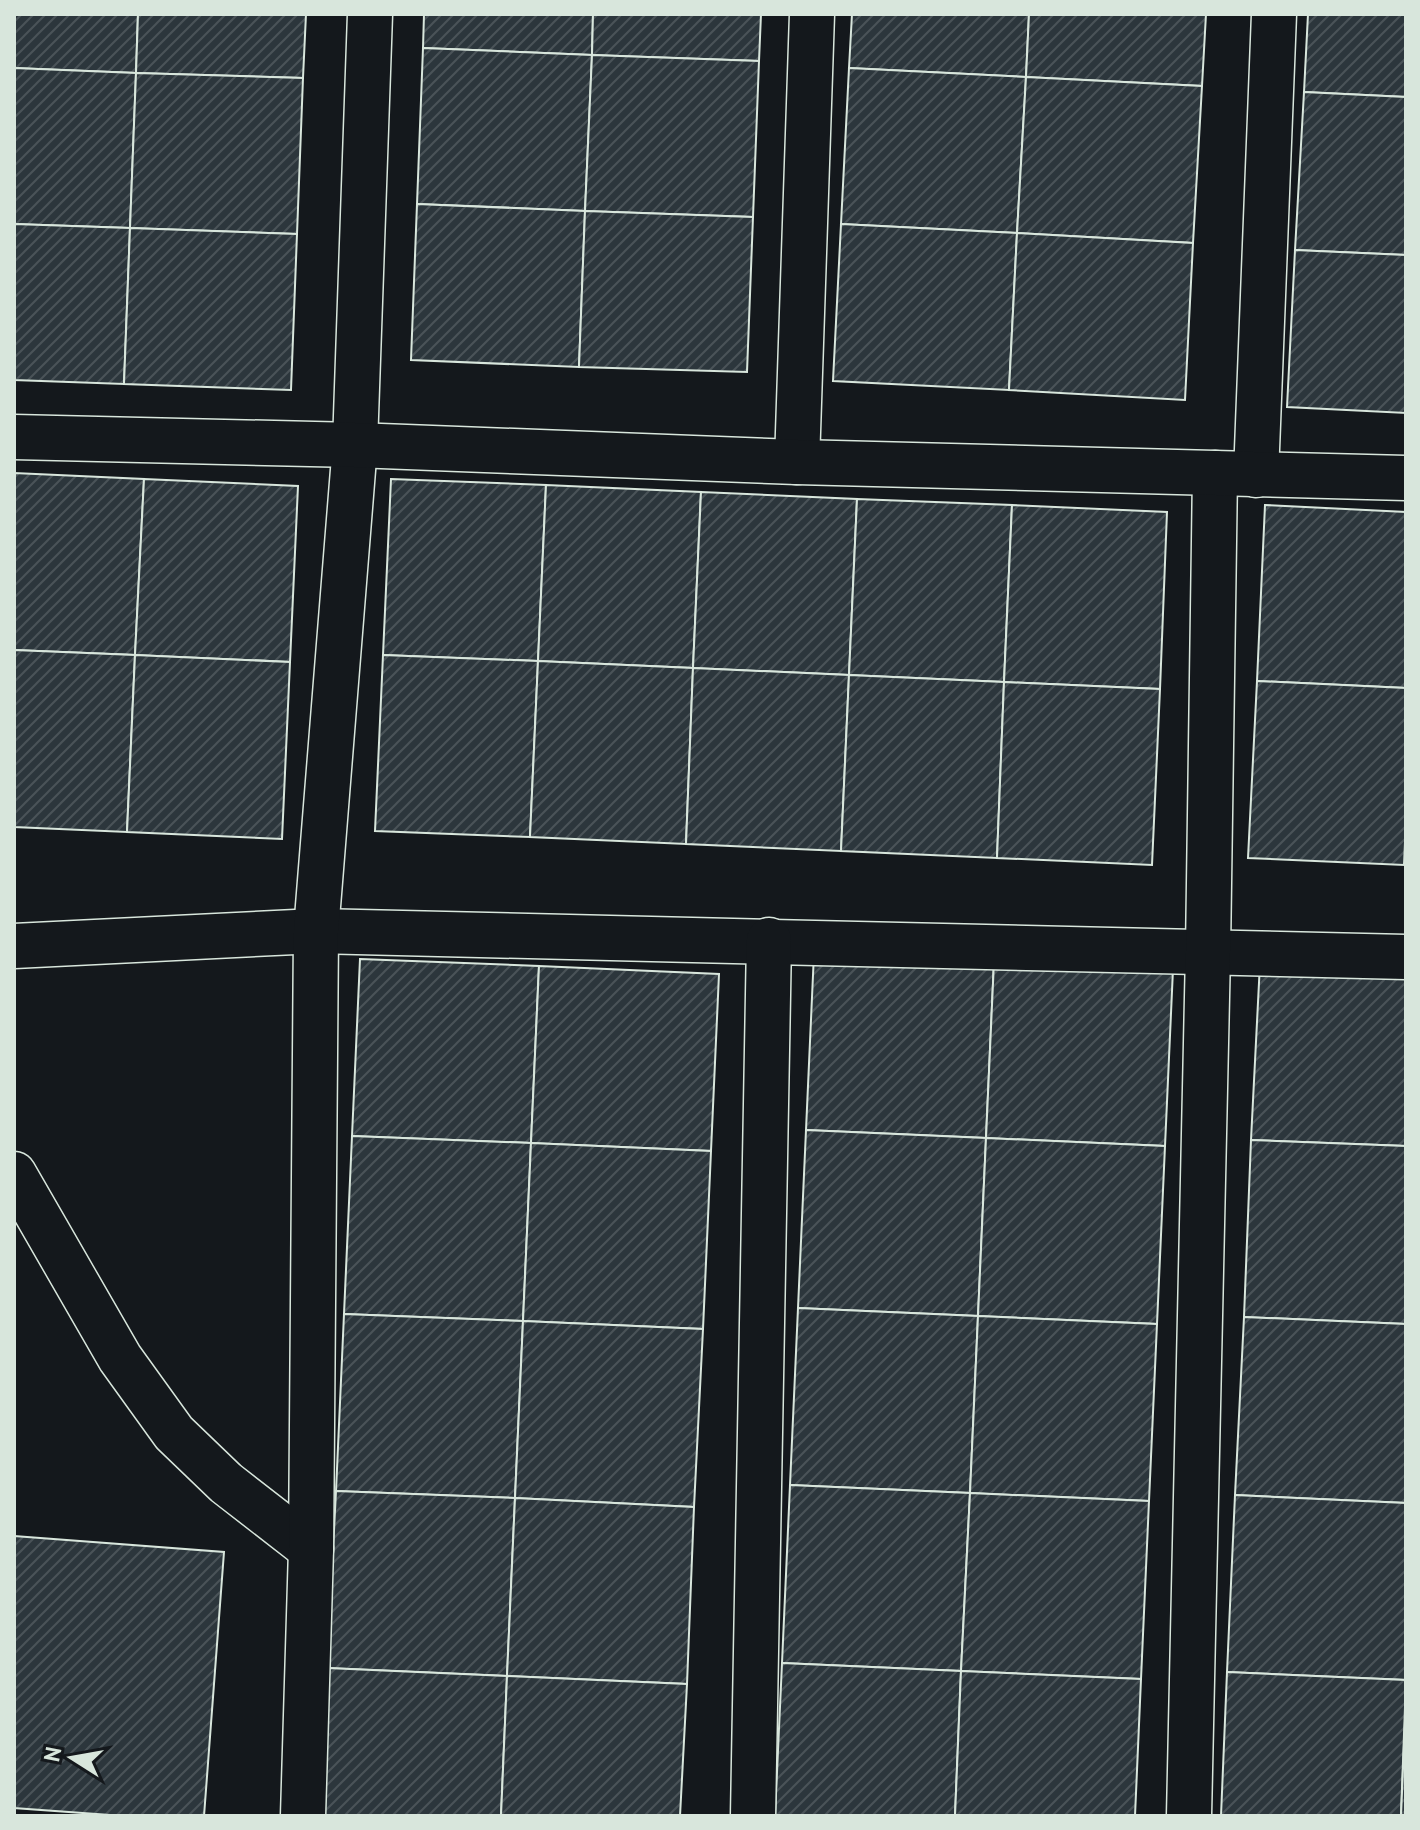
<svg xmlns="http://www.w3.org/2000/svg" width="1420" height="1830" font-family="'PT Sans',sans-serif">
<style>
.building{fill:url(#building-hatch);stroke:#d8e6dc;stroke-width:2}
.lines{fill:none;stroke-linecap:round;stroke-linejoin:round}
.minor-casing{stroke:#d8e6dc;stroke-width:47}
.tertiary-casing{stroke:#d8e6dc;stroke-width:47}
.minor{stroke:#14181c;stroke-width:44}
.tertiary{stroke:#14181c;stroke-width:44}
</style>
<defs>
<pattern id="building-hatch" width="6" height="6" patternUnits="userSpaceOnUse" patternTransform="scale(2)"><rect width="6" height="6" fill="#2c363c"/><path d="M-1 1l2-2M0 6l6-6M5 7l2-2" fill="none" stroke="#4a5358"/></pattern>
</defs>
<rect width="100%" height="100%" fill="#14181c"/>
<g class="building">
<path d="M 14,14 L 138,14 L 136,73 L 14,68 Z"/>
<path d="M 138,14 L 306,14 L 303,78 L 136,73 Z"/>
<path d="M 424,14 L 593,14 L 592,55 L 423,48 Z"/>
<path d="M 593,14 L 761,14 L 759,61 L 592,55 Z"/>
<path d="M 852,14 L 1029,14 L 1026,77 L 849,68 Z"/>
<path d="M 1029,14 L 1206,14 L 1202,86 L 1026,77 Z"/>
<path d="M 1308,14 L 1406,14 L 1406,97 L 1304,92 Z"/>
<path d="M 423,48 L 592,55 L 585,211 L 417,204 Z"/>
<path d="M 592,55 L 759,61 L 753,217 L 585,211 Z"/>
<path d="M 14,68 L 136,73 L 130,228 L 14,224 Z"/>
<path d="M 849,68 L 1026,77 L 1017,233 L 841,224 Z"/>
<path d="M 136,73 L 303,78 L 297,234 L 130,228 Z"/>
<path d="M 1026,77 L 1202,86 L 1193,243 L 1017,233 Z"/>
<path d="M 1304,92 L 1406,97 L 1406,255 L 1295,250 Z"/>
<path d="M 417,204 L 585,211 L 579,367 L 411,360 Z"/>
<path d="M 585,211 L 753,217 L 747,372 L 579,367 Z"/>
<path d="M 14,224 L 130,228 L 124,384 L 14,380 Z"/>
<path d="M 841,224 L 1017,233 L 1009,390 L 833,381 Z"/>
<path d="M 130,228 L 297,234 L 291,390 L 124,384 Z"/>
<path d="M 1017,233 L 1193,243 L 1185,400 L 1009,390 Z"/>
<path d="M 1295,250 L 1406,255 L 1406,413 L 1287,407 Z"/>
<path d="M 14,473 L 144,479 L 135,655 L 14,650 Z"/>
<path d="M 144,479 L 298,486 L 290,662 L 135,655 Z"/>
<path d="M 391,479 L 546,485 L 538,661 L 383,655 Z"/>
<path d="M 546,485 L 701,492 L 693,668 L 538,661 Z"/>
<path d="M 701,492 L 857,499 L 849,675 L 693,668 Z"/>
<path d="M 857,499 L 1012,505 L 1004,682 L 849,675 Z"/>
<path d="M 1012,505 L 1167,512 L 1160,689 L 1004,682 Z"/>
<path d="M 1265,505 L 1406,512 L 1406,688 L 1257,681 Z"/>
<path d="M 14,650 L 135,655 L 127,832 L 14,827 Z"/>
<path d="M 135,655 L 290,662 L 282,839 L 127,832 Z"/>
<path d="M 383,655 L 538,661 L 530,837 L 375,831 Z"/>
<path d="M 538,661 L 693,668 L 686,844 L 530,837 Z"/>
<path d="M 693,668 L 849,675 L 841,851 L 686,844 Z"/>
<path d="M 849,675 L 1004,682 L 997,858 L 841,851 Z"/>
<path d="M 1257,681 L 1406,688 L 1406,820 L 1404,865 L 1248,858 Z"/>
<path d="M 1004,682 L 1160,689 L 1152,865 L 997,858 Z"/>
<path d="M 814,953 L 994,961 L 986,1138 L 806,1130 Z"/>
<path d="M 360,959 L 539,966 L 531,1143 L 352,1136 Z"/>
<path d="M 994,961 L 1173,969 L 1165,1146 L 986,1138 Z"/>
<path d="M 1260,963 L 1406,969 L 1406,1146 L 1251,1140 Z"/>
<path d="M 539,966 L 719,974 L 711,1151 L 531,1143 Z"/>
<path d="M 806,1130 L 986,1138 L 978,1316 L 798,1308 Z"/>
<path d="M 352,1136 L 531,1143 L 523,1321 L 344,1314 Z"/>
<path d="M 986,1138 L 1165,1146 L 1157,1324 L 978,1316 Z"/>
<path d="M 1251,1140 L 1406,1146 L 1406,1324 L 1244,1317 Z"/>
<path d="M 531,1143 L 711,1151 L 703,1329 L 523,1321 Z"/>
<path d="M 798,1308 L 978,1316 L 970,1493 L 790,1485 Z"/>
<path d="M 344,1314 L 523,1321 L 515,1498 L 336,1491 Z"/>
<path d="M 978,1316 L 1157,1324 L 1149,1501 L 970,1493 Z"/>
<path d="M 1244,1317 L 1406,1324 L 1406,1503 L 1235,1495 Z"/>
<path d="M 523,1321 L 703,1329 L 694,1507 L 515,1498 Z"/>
<path d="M 790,1485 L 970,1493 L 961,1671 L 782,1663 Z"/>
<path d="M 336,1491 L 515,1498 L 507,1676 L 327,1668 Z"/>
<path d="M 970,1493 L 1149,1501 L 1141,1679 L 961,1671 Z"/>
<path d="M 1235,1495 L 1406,1503 L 1406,1680 L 1227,1672 Z"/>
<path d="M 515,1498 L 694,1507 L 687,1684 L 507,1676 Z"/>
<path d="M 14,1536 L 224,1552 L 204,1816 L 124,1816 L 14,1808 Z"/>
<path d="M 782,1663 L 961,1671 L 955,1816 L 775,1816 Z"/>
<path d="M 327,1668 L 507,1676 L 501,1816 L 321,1816 Z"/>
<path d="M 961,1671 L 1141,1679 L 1135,1816 L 955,1816 Z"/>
<path d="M 1227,1672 L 1406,1680 L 1401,1816 L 1221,1816 Z"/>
<path d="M 507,1676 L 687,1684 L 680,1816 L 501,1816 Z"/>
<path d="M 1406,1698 L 1406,1816 L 1401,1816 Z"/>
</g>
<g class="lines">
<defs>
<g id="minor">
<path d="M 797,462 L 812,14"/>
<path d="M 1256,475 L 1274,14"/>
<path d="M 14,946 L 316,931 L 1406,957"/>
<path d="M 14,1174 L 120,1358 L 174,1433 L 226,1483 L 311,1549"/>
<path d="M 303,1816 L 311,1549 L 316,931 L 355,445 L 370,14"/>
<path d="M 753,1816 L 769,940"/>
<path d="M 1189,1816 L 1208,952 L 1215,473"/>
</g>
<path id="tertiary" d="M 14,437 L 355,445 L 797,462 L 1406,478"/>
</defs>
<use href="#minor" class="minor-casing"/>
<use href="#tertiary" class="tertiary-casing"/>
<use href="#minor" class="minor"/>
<use href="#tertiary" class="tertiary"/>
</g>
<rect width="1420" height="1830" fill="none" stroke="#d8e6dc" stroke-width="32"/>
<g transform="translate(72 1758) rotate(281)" stroke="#14181c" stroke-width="6" paint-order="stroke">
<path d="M0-6L14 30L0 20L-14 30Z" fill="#d8e6dc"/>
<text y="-12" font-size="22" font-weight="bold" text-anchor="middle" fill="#d8e6dc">N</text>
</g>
</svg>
